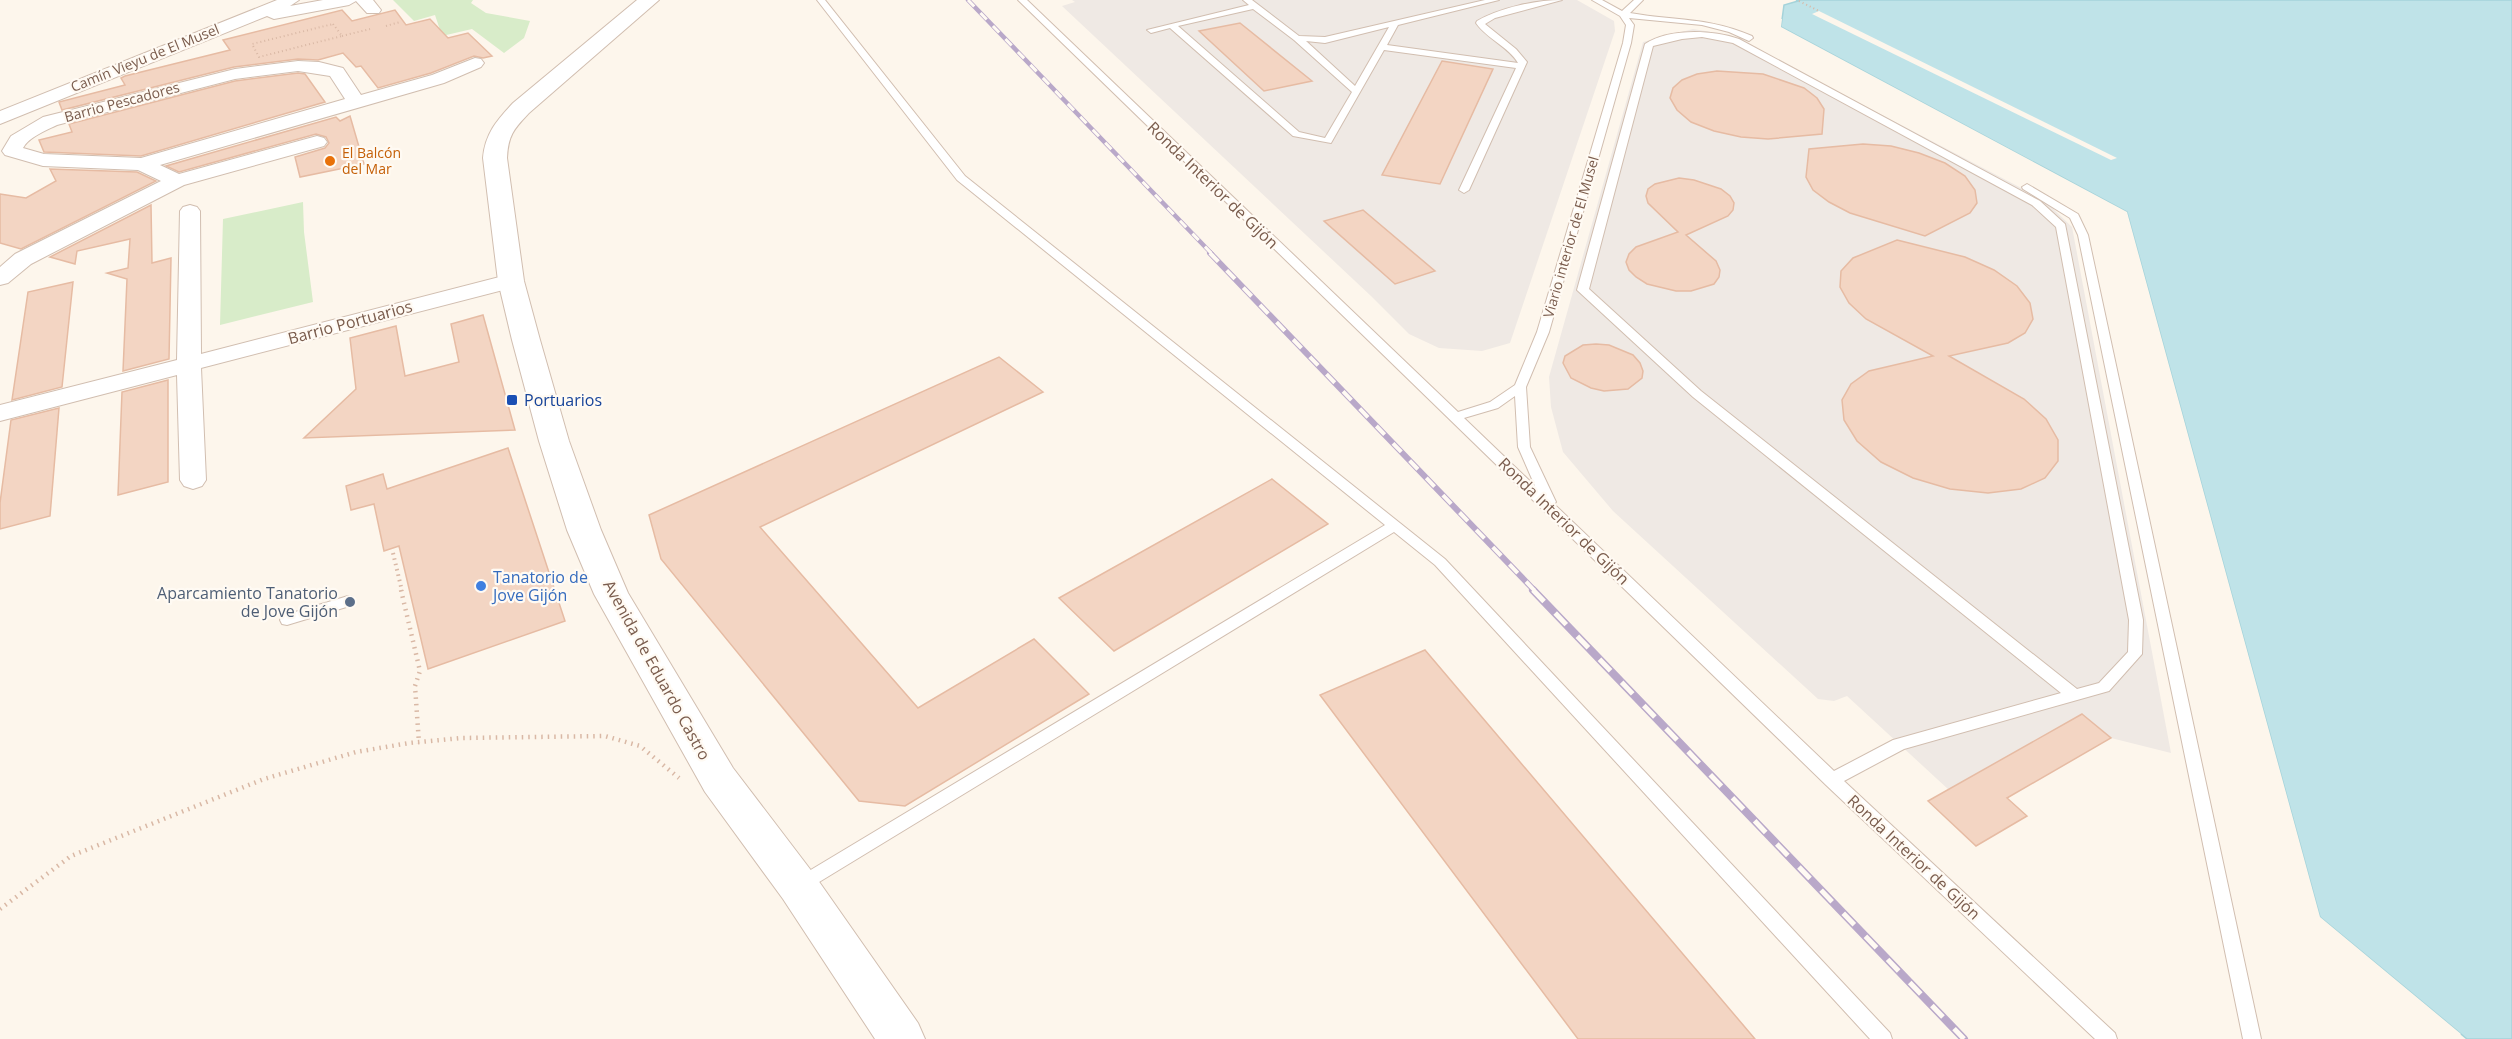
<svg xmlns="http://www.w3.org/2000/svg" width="2512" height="1039" font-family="'Open Sans',sans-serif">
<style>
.industrial{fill:#efe9e4}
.green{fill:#d8ecc9}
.water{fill:#bfe3e8;stroke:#a5d3da;stroke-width:1.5}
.pier{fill:#fdf6ec}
.building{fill:#f3d5c3;stroke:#e6bba3;stroke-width:1.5}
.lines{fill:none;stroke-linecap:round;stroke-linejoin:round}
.service-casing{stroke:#d1beb0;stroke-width:2}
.minor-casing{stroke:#d1beb0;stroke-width:2}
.tertiary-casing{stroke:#d1beb0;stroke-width:2}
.path-far2{stroke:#d9b8a5;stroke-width:2;stroke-dasharray:1 3;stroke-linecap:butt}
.path-far1{stroke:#d9b8a5;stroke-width:4;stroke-dasharray:1.5 4;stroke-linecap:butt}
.path{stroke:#d9b8a5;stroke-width:4.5;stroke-dasharray:1.5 5;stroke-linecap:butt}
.service{fill:#fff;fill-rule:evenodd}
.minor{fill:#fff;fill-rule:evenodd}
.tertiary{fill:#fff;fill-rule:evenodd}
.rail-far2-casing{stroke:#b9a8c9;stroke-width:4.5}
.rail-far1-casing{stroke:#b9a8c9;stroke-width:6}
.rail-casing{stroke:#b9a8c9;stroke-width:8}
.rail-far2{stroke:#fffaf3;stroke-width:3;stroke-dasharray:9;stroke-linecap:butt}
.rail-far1{stroke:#fffaf3;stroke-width:4;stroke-dasharray:12;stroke-linecap:butt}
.rail{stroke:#fffaf3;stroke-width:5;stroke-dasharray:16;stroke-linecap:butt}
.food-dot{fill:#e8710a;stroke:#fffaf3;stroke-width:2}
.transit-dot{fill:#1a4fb4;stroke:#fffaf3;stroke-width:2}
.shop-dot{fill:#3f7fe0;stroke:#fffaf3;stroke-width:2}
.service-dot{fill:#5c6f8a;stroke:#fffaf3;stroke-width:2}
.labels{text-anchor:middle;stroke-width:4.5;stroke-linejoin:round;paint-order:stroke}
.far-street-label{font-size:14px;fill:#7a5c4d;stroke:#fffaf3}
.far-food-label{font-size:14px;fill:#c56008;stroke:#fffaf3;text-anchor:start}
.street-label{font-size:16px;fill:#7a5c4d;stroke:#fffaf3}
.transit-label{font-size:16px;fill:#164399;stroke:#fffaf3;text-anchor:start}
.shop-label{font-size:16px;fill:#366cbe;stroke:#fffaf3;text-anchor:start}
.service-label{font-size:16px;fill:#4e5e75;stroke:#fffaf3;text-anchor:end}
</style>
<rect width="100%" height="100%" fill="#fdf6ec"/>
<g class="industrial">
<path d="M 1072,0 L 1577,0 L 1614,21 L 1615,31 L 1510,343 L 1482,351 L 1439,348 L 1409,334 L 1371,296 L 1062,6 L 1075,2 Z"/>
<path d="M 1693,29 L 1730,35 L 2044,200 L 2072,227 L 2171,753 L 2111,738 L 2082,715 L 1949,790 L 1847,696 L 1834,701 L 1818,699 L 1613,511 L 1563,452 L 1551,407 L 1549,377 L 1643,42 Z"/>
</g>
<g class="green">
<path d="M 393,0 L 473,0 L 471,3 L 486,13 L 530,21 L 524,38 L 504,53 L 472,29 L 442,36 L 435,15 L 414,21 Z"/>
<path d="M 303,202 L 304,232 L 313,302 L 220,325 L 223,219 Z"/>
</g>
<path class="water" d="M 1796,0 L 2512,0 L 2512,1039 L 2467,1039 L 2320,917 L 2127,212 L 1781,27 L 1784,5 L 1798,1 Z"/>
<g class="pier">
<path d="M 1819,11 L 2117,158 L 2111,160 L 1812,14 Z"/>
<path d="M 1779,19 L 1782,19 L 1781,27 L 2127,212 L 2320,917 L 2461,1034 L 2459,1036 L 2317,918 L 2124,214 L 1779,29 Z"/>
</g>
<g class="building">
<path d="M 342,10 L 352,21 L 395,10 L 406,25 L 430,19 L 448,38 L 468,33 L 492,56 L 483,58 L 474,56 L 431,73 L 378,88 L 361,66 L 356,67 L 343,53 L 318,60 L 298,59 L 234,67 L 62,110 L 59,102 L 125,85 L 121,78 L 125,76 L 230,50 L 223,40 Z"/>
<path d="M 1240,23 L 1312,81 L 1264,91 L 1199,31 Z"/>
<path d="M 1442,61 L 1493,69 L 1440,184 L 1382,175 Z"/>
<path d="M 1717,71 L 1763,74 L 1804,88 L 1817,98 L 1824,109 L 1822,134 L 1768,139 L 1741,137 L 1714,131 L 1691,122 L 1677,110 L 1670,98 L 1673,88 L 1682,80 L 1697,74 Z"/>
<path d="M 298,73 L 305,74 L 325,102 L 141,156 L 44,152 L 39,140 L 72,132 L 69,124 L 235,81 Z"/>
<path d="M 350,116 L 364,164 L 300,177 L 295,157 L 325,148 L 329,143 L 326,137 L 316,134 L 179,172 L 166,166 L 336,117 L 340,121 Z"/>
<path d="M 1863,144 L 1891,146 L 1919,153 L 1945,163 L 1965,176 L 1975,190 L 1977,203 L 1970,213 L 1925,236 L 1850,213 L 1829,202 L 1813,190 L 1806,177 L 1809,149 Z"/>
<path d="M 50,169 L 137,172 L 156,181 L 21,249 L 0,243 L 0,194 L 26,198 L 56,181 Z"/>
<path d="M 1679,178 L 1694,180 L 1721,189 L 1730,196 L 1734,203 L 1733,210 L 1728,216 L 1686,235 L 1716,261 L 1720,270 L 1719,277 L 1714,284 L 1691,291 L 1676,291 L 1647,284 L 1636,277 L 1629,270 L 1626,262 L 1629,254 L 1636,247 L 1678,232 L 1648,203 L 1646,196 L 1648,189 L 1655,184 Z"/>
<path d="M 151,205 L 152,263 L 171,258 L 169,359 L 123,371 L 127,279 L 107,273 L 128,268 L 130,239 L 77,251 L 75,264 L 50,257 Z"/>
<path d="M 1363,210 L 1435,271 L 1395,284 L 1324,221 Z"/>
<path d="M 1897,240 L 1965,257 L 1994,270 L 2017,286 L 2030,303 L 2033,319 L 2025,333 L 2008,343 L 1949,356 L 2024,399 L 2046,419 L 2058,440 L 2058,461 L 2045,478 L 2021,489 L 1988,493 L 1950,489 L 1913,478 L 1881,462 L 1857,441 L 1844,420 L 1842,400 L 1851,384 L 1869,371 L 1933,356 L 1866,319 L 1849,303 L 1840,287 L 1841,271 L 1853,258 Z"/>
<path d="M 73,282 L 62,387 L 12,400 L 28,292 Z"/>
<path d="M 483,315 L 515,430 L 304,438 L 356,389 L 350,338 L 396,326 L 405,376 L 459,362 L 451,324 Z"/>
<path d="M 1596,344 L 1609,345 L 1633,355 L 1640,363 L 1643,371 L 1642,378 L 1628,389 L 1604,391 L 1591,388 L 1571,378 L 1563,363 L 1565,356 L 1583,345 Z"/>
<path d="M 999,357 L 1043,392 L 760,527 L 918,708 L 1034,639 L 1089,694 L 905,806 L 859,801 L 661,559 L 649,515 Z"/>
<path d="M 168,380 L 168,482 L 118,495 L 122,392 Z"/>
<path d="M 59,408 L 50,516 L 0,529 L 0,503 L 11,420 Z"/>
<path d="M 508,448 L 565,621 L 428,669 L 399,546 L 384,551 L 374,504 L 351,510 L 346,486 L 383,474 L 387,489 Z"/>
<path d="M 1272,479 L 1328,524 L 1114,651 L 1059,598 Z"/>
<path d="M 1425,650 L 1755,1039 L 1578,1039 L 1320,695 Z"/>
<path d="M 2082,714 L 2111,738 L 2007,798 L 2027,816 L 1976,846 L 1928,801 Z"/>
</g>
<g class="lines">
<defs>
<g id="service">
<path d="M 817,0 L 825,0 L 965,176 L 1445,559 L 1890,1033 L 1892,1039 L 1870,1039 L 1435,565 L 1394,532 L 806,890 L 800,893 L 794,890 L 791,885 L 794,880 L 1385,525 L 957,180 Z"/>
<path d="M 1018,0 L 1027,0 L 1458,412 L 1490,402 L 1515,385 L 1537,332 L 1623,43 L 1626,25 L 1620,16 L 1592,0 L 1602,0 L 1622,11 L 1634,0 L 1643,0 L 1630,13 C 1674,21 1709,17 1752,36 L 1753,38 L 1749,41 L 1729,32 L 1702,25 L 1629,18 L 1634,25 L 1631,43 L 1549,332 L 1526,387 L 1530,447 L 1556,502 L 1554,504 L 1834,771 L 1893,740 L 2061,693 L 1693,397 L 1577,290 L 1645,44 C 1669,28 1712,30 1739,39 L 2040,201 L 2065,224 L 2143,620 L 2142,654 L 2109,691 L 1904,749 L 1844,781 L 2115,1033 L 2117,1039 L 2095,1039 L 1826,785 ZM 1702,37 L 1733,43 L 2032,205 L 2056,227 L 2129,620 L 2128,652 L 2099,683 L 2077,689 L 1701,391 L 1589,289 L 1653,46 L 1682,39 ZM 1515,396 L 1518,447 L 1535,486 L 1464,418 L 1498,408 Z"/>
<path d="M 1243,0 L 1252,0 L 1299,36 L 1325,37 L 1485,0 L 1499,0 L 1398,25 L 1387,45 L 1518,63 C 1509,47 1487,39 1476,23 L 1477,21 C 1500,8 1535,0 1562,0 L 1495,18 L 1485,24 L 1516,49 L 1527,62 L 1469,190 L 1464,193 L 1459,190 L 1516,68 L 1384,50 L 1331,143 L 1293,136 L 1170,28 L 1151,33 L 1147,30 L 1249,5 ZM 1253,9 L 1294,40 L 1352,92 L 1325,138 L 1299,132 L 1178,26 ZM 1389,27 L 1355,86 L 1306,41 L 1325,43 Z"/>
<path d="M 2027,184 L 2078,214 L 2088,235 L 2261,1039 L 2243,1039 L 2078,235 L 2070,218 L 2023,189 L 2022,187 Z"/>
<path d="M 348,596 L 353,597 L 355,601 L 353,605 L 287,625 L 282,624 L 280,620 L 282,616 Z"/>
</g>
<g id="minor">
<path d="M 277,0 L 299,0 L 290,6 L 323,0 L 373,0 L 381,10 L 379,13 L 367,13 L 356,1 L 349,5 L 274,19 L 267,16 L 0,124 L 0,111 Z"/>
<path d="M 475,58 L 481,59 L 484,63 L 481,67 L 444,83 L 160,165 L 179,174 L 317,136 L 324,138 L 327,142 L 324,146 L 184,185 L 31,264 L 8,283 L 0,285 L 0,267 L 15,254 L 161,181 L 138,170 L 43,166 L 5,155 L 2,151 L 11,136 L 43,117 L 235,69 L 298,61 L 319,62 L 343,68 L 361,95 L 432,75 ZM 298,71 L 330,76 L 345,99 L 141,158 L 44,154 L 23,148 C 29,137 45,131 57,125 L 235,79 Z"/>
<path d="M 190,205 L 197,207 L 200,211 L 201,354 L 511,274 L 519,276 L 522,281 L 519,286 L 201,368 L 206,480 L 202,486 L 193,489 L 184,486 L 180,480 L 177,375 L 0,421 L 0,405 L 177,360 L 180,211 L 183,207 Z"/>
</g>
<path id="tertiary" d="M 637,0 L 659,0 L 529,113 C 514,129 508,135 507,158 L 524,281 L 540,340 L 569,441 L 601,530 L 628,593 L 733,768 L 813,873 L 918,1023 L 925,1039 L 875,1039 L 783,899 L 705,792 L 594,594 L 567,530 L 539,441 L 512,340 L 498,281 L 483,158 C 485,134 497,120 513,103 Z"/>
</defs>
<use href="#service" class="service-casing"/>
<use href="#minor" class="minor-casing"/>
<use href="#tertiary" class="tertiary-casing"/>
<g class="path-far2">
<path d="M 1799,1 L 1819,11"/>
<path d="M 333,24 L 342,36 L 259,57 L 252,44 Z"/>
<path d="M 386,26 L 400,22"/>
<path d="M 342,36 L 370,29"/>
</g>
<path class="path-far1" d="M 393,553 L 402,591"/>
<g class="path">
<path d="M 401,590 L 420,671 L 415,686 L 419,743"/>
<path d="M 0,909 L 71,856 L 264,779 L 356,752 L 409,743 L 462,738 L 605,736 L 640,746 L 679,778"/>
</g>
<use href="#service" class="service"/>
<use href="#minor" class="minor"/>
<use href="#tertiary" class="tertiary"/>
<defs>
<path id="rail-far2" d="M 968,0 L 1212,254"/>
<path id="rail-far1" d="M 1210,253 L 1535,591"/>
<path id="rail" d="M 1533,590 L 1964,1039"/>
</defs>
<use href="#rail-far2" class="rail-far2-casing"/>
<use href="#rail-far1" class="rail-far1-casing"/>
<use href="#rail" class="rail-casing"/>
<use href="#rail-far2" class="rail-far2"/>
<use href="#rail-far1" class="rail-far1"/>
<use href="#rail" class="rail"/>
</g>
<circle class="food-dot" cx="330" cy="161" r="6"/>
<rect class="transit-dot" x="506" y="394" width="12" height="12" rx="3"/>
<circle class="shop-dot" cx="481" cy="586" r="6"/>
<circle class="service-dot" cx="350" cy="602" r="6"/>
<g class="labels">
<g class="far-street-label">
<text transform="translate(145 58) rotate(-22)" y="5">Camín Vieyu de El Musel</text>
<text transform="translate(122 102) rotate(-15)" y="5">Barrio Pescadores</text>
<text transform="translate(1571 237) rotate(-74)" y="5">Viario interior de El Musel</text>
</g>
<g class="far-food-label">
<text x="342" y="158">El Balcón<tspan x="342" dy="16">del Mar</tspan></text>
</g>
<g class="street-label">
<text transform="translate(1213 185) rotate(44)" y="6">Ronda Interior de Gijón</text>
<text transform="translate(350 322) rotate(-15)" y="6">Barrio Portuarios</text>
<text transform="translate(1564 521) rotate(44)" y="6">Ronda Interior de Gijón</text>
<text transform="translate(657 670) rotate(61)" y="6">Avenida de Eduardo Castro</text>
<text transform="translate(1914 857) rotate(43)" y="6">Ronda Interior de Gijón</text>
</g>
<g class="transit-label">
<text x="524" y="406">Portuarios</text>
</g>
<g class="shop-label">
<text x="493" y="583">Tanatorio de<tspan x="493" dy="18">Jove Gijón</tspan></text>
</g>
<g class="service-label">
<text x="338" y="599">Aparcamiento Tanatorio<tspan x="338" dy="18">de Jove Gijón</tspan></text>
</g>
</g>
</svg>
